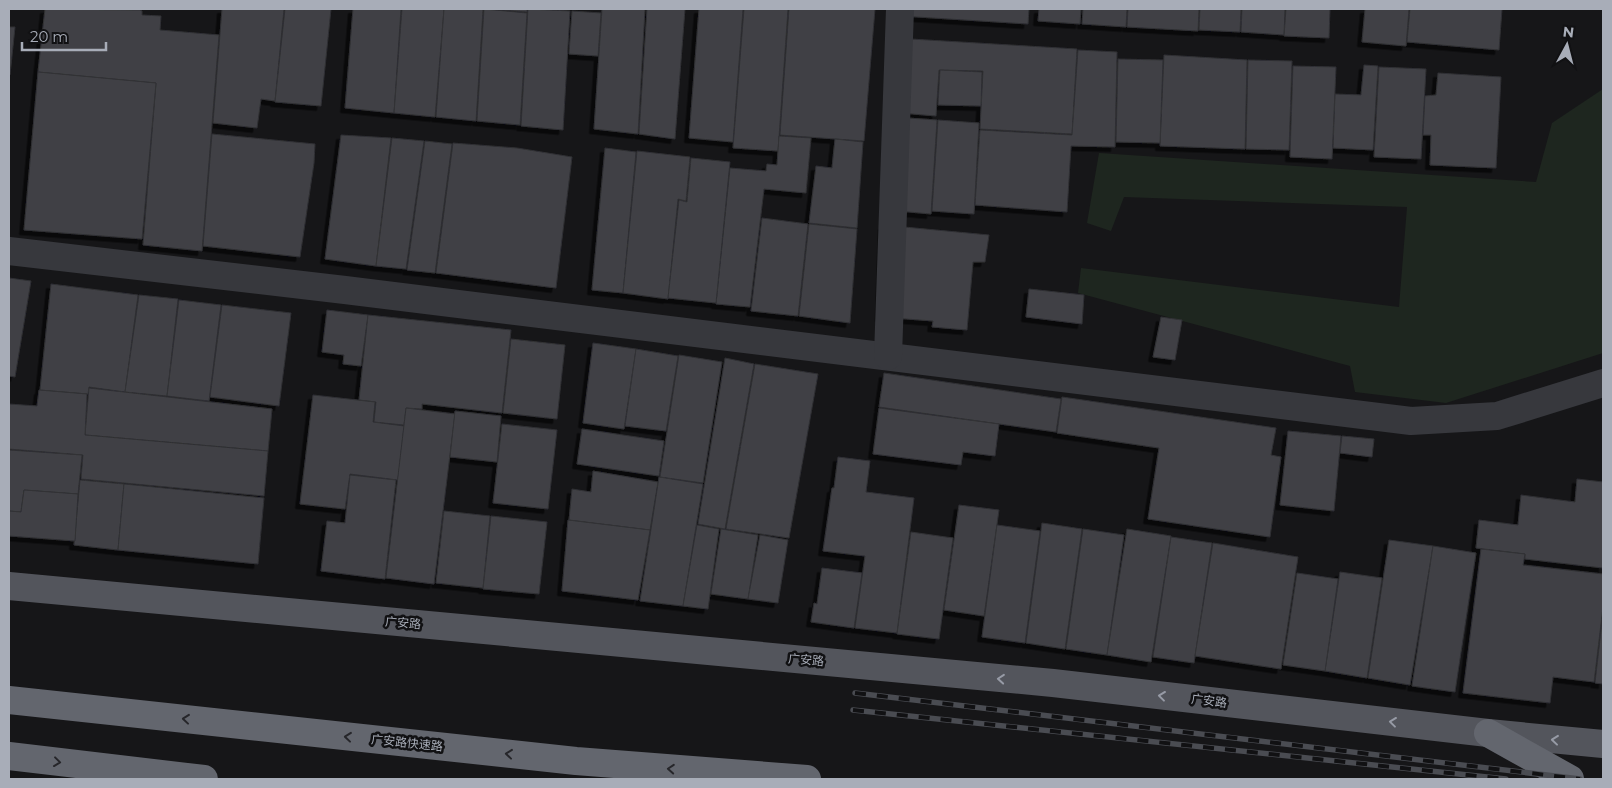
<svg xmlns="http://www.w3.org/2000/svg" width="1612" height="788" font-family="Montserrat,'Noto Sans SC',sans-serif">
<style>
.green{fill:#1e261f}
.building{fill:#404145;stroke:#303034;filter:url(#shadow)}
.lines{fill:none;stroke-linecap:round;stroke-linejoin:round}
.minor{stroke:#37383d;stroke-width:28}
.major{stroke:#53555c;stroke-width:28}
.highway{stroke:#63666e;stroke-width:28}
.rail-casing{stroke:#4a4c52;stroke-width:5.5}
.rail{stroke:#111113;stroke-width:4;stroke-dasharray:11;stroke-linecap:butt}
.oneway{stroke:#979ba6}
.oneway2{stroke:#26262a}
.labels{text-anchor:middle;stroke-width:5;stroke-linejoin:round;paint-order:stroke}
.street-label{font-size:12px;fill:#a8adb8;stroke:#111113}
</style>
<defs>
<filter id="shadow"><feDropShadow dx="-4.5" dy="4.5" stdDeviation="0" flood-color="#0009"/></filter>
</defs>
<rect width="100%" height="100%" fill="#161618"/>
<path class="green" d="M 1603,89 L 1603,353 L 1446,403 L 1355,392 L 1350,366 L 1078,293 L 1081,268 L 1399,307 L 1407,207 L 1124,197 L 1111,231 L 1087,223 L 1099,153 L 1536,182 L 1552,123 Z"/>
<g class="building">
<path d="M 45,9 L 140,10 L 142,11 L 142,15 L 161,16 L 160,30 L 219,35 L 202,251 L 143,245 L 156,83 L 38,72 Z"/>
<path d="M 222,9 L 284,9 L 275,101 L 261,99 L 257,128 L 213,123 Z"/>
<path d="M 285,9 L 331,9 L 321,106 L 275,102 Z"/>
<path d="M 353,9 L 401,9 L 394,113 L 345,108 Z"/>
<path d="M 402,9 L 444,9 L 435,117 L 394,113 Z"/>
<path d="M 444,9 L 483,9 L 476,121 L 436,117 Z"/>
<path d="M 484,9 L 527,13 L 520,125 L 477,121 Z"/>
<path d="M 491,9 L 527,9 L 527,12 Z"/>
<path d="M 528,9 L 570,11 L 563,130 L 521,126 Z"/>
<path d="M 602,9 L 645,9 L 638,134 L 594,129 Z"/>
<path d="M 647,9 L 685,9 L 675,139 L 639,134 Z"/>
<path d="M 699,9 L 743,9 L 733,142 L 689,138 Z"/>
<path d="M 744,9 L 788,9 L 778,151 L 733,148 Z"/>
<path d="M 789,9 L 875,9 L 864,141 L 780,135 Z"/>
<path d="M 897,9 L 1029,9 L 1028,24 L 901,16 Z"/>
<path d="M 1039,9 L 1081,9 L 1080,24 L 1038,21 Z"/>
<path d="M 1083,9 L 1127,9 L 1126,27 L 1082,24 Z"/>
<path d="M 1128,9 L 1199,9 L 1198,31 L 1127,27 Z"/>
<path d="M 1200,9 L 1241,9 L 1240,32 L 1199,30 Z"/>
<path d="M 1242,9 L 1285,9 L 1284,35 L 1241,32 Z"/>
<path d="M 1286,9 L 1330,9 L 1329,38 L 1284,36 Z"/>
<path d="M 1365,9 L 1409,9 L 1406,46 L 1362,42 Z"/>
<path d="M 1410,9 L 1502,9 L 1499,50 L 1407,42 Z"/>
<path d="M 572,11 L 601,13 L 598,56 L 569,54 Z"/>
<path d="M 9,27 L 15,27 L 10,75 L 9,75 Z"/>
<path d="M 894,38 L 1077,49 L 1072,134 L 980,129 L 983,71 L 939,70 L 936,116 L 889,112 Z"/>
<path d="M 1078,50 L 1117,52 L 1115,147 L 1071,146 L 1067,212 L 975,205 L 980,130 L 1072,135 Z"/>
<path d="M 1164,55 L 1247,60 L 1245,149 L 1160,146 Z"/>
<path d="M 1118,59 L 1163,60 L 1160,143 L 1116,142 Z"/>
<path d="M 1248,60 L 1292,61 L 1289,150 L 1246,149 Z"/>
<path d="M 1364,65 L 1378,66 L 1373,150 L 1333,148 L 1335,94 L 1361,95 Z"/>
<path d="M 1293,66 L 1336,67 L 1332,159 L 1290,157 Z"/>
<path d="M 1379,67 L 1426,69 L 1421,159 L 1374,157 Z"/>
<path d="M 940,70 L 982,72 L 981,106 L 938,105 Z"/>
<path d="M 38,72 L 156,83 L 142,239 L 24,230 Z"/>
<path d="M 1438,73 L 1501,77 L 1496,168 L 1430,165 L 1431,135 L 1423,135 L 1425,96 L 1436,95 Z"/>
<path d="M 908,118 L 937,120 L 931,214 L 887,210 Z"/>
<path d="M 938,120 L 979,123 L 974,214 L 932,211 Z"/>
<path d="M 212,134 L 315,144 L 314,163 L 300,257 L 203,246 Z"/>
<path d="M 341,135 L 391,138 L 376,266 L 325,259 Z"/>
<path d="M 779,136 L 811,138 L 806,193 L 764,189 L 750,307 L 716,304 L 730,168 L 766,171 L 767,164 L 777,165 Z"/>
<path d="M 392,138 L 424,141 L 406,269 L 376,266 Z"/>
<path d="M 835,139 L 863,142 L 857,228 L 809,223 L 816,166 L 832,168 Z"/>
<path d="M 425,141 L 452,144 L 435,273 L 407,270 Z"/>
<path d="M 453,143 L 517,148 L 572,157 L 556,288 L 436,273 Z"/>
<path d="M 605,148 L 636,152 L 623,293 L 592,290 Z"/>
<path d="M 637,151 L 690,157 L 686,201 L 678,199 L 668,299 L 623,293 Z"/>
<path d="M 691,158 L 730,162 L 716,303 L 668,298 L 679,200 L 687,202 Z"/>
<path d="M 762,218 L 808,224 L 798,316 L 751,311 Z"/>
<path d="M 809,224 L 857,229 L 850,323 L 799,316 Z"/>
<path d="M 883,225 L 989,235 L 985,262 L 973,262 L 967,330 L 932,327 L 933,321 L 880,317 Z"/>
<path d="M 9,278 L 31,281 L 15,377 L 9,376 Z"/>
<path d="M 51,284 L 138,295 L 125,392 L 89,387 L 88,394 L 40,390 Z"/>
<path d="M 1029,289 L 1084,295 L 1082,324 L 1026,317 Z"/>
<path d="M 139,295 L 178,299 L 167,396 L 125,392 Z"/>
<path d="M 179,300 L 221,305 L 209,401 L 167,396 Z"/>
<path d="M 222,305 L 291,313 L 279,406 L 210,397 Z"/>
<path d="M 327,310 L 368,315 L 361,366 L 343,364 L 344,355 L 322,352 Z"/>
<path d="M 368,315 L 511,330 L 502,413 L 422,404 L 422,409 L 406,408 L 404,425 L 374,422 L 376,402 L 359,400 Z"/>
<path d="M 1161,317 L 1182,320 L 1175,360 L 1153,357 Z"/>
<path d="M 511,339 L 565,345 L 557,419 L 503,413 Z"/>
<path d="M 593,343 L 636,349 L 624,429 L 583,423 Z"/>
<path d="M 636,349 L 678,356 L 666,431 L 625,426 Z"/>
<path d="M 679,355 L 722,362 L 703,483 L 660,477 Z"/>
<path d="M 725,358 L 754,364 L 725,529 L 698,524 Z"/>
<path d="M 755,364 L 818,374 L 789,538 L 726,529 Z"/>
<path d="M 884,373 L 1061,399 L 1056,432 L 879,407 Z"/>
<path d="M 89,388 L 272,409 L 268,451 L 85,435 Z"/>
<path d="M 39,390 L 87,394 L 85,435 L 268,451 L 264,496 L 81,479 L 83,455 L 9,449 L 9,404 L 37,406 Z"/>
<path d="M 313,395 L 375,402 L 373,422 L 404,426 L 398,480 L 350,474 L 345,509 L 300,504 Z"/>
<path d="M 1062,397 L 1276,428 L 1271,455 L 1281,457 L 1270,537 L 1148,519 L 1159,448 L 1057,433 Z"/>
<path d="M 406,408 L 455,414 L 434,584 L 386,578 Z"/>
<path d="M 879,408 L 999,424 L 995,456 L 963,452 L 961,465 L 873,454 Z"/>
<path d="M 455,411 L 501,416 L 497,462 L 450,457 Z"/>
<path d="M 502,424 L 557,430 L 548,509 L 493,503 Z"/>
<path d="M 582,429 L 664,441 L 659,476 L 577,464 Z"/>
<path d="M 1288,431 L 1341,436 L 1334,511 L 1280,505 Z"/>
<path d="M 1342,436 L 1374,439 L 1372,457 L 1340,453 Z"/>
<path d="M 9,450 L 82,455 L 78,494 L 24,490 L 21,512 L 9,511 Z"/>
<path d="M 838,457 L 870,461 L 866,492 L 914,498 L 897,633 L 855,628 L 865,556 L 823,551 L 832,488 L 834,488 Z"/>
<path d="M 593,471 L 658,482 L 650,530 L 569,520 L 572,489 L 591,492 Z"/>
<path d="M 350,475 L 396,480 L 385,579 L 321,571 L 327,521 L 345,523 Z"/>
<path d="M 659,477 L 703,484 L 683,606 L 640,601 Z"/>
<path d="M 1577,479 L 1603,482 L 1603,568 L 1525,559 L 1525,554 L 1476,548 L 1479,520 L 1518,525 L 1521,495 L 1575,502 Z"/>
<path d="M 80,480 L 124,484 L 118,550 L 74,545 Z"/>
<path d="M 124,484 L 264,498 L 258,564 L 118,550 Z"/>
<path d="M 24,490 L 78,494 L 75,541 L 9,536 L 9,511 L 21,512 Z"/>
<path d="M 959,505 L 999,510 L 984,616 L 944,610 Z"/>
<path d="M 444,511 L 490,516 L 483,588 L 436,583 Z"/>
<path d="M 491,516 L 547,522 L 539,594 L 483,589 Z"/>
<path d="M 568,520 L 650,530 L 638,600 L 562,591 Z"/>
<path d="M 1042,523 L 1082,529 L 1065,649 L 1026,643 Z"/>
<path d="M 697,525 L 719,529 L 708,609 L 683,606 Z"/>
<path d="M 997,525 L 1040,531 L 1025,643 L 982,637 Z"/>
<path d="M 721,529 L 758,535 L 748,599 L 711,594 Z"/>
<path d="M 1083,529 L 1124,535 L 1107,655 L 1066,649 Z"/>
<path d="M 1127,529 L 1171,536 L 1151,662 L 1107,655 Z"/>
<path d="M 911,532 L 953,538 L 939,639 L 897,634 Z"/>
<path d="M 760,535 L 788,540 L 778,603 L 748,599 Z"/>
<path d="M 1171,537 L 1212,543 L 1194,663 L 1153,657 Z"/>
<path d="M 1389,540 L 1433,546 L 1410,685 L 1368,678 Z"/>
<path d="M 1213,543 L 1298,557 L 1281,669 L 1195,656 Z"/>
<path d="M 1433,546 L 1476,553 L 1455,692 L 1412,686 Z"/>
<path d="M 1481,549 L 1525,554 L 1523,565 L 1603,574 L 1603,607 L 1594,682 L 1553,677 L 1550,703 L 1463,693 Z"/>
<path d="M 822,568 L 862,573 L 854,628 L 811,622 L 814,603 L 817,604 Z"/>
<path d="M 1340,572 L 1382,578 L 1367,678 L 1325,671 Z"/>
<path d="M 1297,573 L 1338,579 L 1325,671 L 1283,665 Z"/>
<path d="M 1603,613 L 1603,684 L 1595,683 Z"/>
</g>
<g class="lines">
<g class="minor">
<path d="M 9,251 L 345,290 L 1411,421 L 1497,416 L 1603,383"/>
<path d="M 888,356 L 900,9"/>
</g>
<path class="major" d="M 9,586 L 1053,683 L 1488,733 L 1603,744"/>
<g class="highway">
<path d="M 9,700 L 576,761 L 807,779"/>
<path d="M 1488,733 L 1570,779"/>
<path d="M 9,756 L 204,779"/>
</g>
<defs>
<g id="rail">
<path d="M 855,693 L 1580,779"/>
<path d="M 853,710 L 1506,779"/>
</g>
</defs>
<use href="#rail" class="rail-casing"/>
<use href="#rail" class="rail"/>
</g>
<defs><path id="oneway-chevron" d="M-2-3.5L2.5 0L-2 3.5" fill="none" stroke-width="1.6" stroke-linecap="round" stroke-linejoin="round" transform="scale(1.25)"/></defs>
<g class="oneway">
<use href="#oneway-chevron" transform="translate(1001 679) rotate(-175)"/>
<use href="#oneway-chevron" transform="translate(1162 696) rotate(-173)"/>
<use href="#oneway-chevron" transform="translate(1393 722) rotate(-173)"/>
<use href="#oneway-chevron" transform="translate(1555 740) rotate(-174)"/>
</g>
<g class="oneway2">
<use href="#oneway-chevron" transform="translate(186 719) rotate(-174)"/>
<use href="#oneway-chevron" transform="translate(348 737) rotate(-174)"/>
<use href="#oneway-chevron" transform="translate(509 754) rotate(-174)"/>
<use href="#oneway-chevron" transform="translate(57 762) rotate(7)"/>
<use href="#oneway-chevron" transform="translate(671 769) rotate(-176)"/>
</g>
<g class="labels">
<g class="street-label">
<text transform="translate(403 623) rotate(5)" y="4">广安路</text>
<text transform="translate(806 660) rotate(5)" y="4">广安路</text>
<text transform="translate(1209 701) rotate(7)" y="4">广安路</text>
<text transform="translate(407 743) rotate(6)" y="4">广安路快速路</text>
</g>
</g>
<rect width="1612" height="788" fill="none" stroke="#a8adb8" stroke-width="20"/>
<g transform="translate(1567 45) rotate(7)" stroke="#111113" stroke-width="4" paint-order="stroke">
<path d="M0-4L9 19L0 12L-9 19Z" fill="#a8adb8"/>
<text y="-8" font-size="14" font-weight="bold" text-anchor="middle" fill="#a8adb8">N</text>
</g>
<path d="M22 42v8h84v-8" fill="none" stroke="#a8adb8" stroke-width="2.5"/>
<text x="30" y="42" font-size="15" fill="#a8adb8" stroke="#111113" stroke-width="4" paint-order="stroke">20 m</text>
</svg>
